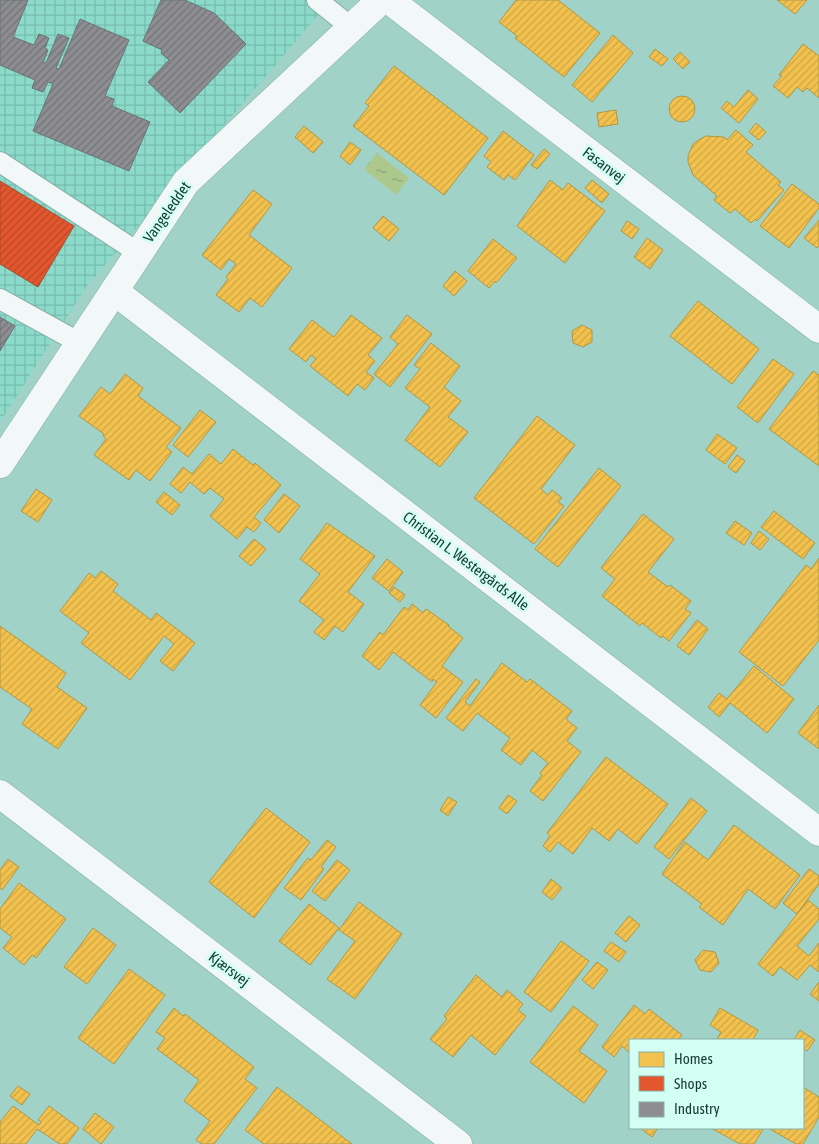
<svg xmlns="http://www.w3.org/2000/svg" width="819" height="1144" font-family="'Asap Condensed',sans-serif">
<style>
.industrial{fill:url(#industrial-grid)}
.water{fill:url(#water-ripples)}
.homes{fill:url(#homes-hatch);stroke:#af9846}
.shops{fill:url(#shops-hatch);stroke:#a64e30}
.industry{fill:url(#industry-hatch);stroke:#697476}
.lines{fill:none;stroke-linecap:round;stroke-linejoin:round}
.service-casing{stroke:#87afa7;stroke-width:22}
.minor-casing{stroke:#87afa7;stroke-width:29}
.service{stroke:#f1f8f7;stroke-width:20}
.minor{stroke:#f1f8f7;stroke-width:28}
.labels{text-anchor:middle;stroke-width:5;stroke-linejoin:round;paint-order:stroke}
.street-label{font-size:15px;fill:#143a34;stroke:#d3fef4}
</style>
<defs>
<pattern id="industrial-grid" width="8" height="8" patternUnits="userSpaceOnUse" patternTransform="scale(1.25)"><rect width="8" height="8" fill="#8bdaca"/><path d="M0 4h8M4 0v8" fill="none" stroke="#77bcae"/></pattern>
<pattern id="water-ripples" width="26" height="14" patternUnits="userSpaceOnUse" patternTransform="scale(1.25)"><rect width="26" height="14" fill="#acc88d"/><path d="M2 4q2-2 4 0t4 0M15 11q2-2 4 0t4 0" fill="none" stroke="#8ba374"/></pattern>
<pattern id="homes-hatch" width="6" height="6" patternUnits="userSpaceOnUse" patternTransform="scale(1.25)"><rect width="6" height="6" fill="#f2c14e"/><path d="M-1 1l2-2M0 6l6-6M5 7l2-2" fill="none" stroke="#cfa745"/></pattern>
<pattern id="shops-hatch" width="6" height="6" patternUnits="userSpaceOnUse" patternTransform="scale(1.25)"><rect width="6" height="6" fill="#e4572e"/><path d="M-1 1l2-2M0 6l6-6M5 7l2-2" fill="none" stroke="#b84928"/></pattern>
<pattern id="industry-hatch" width="6" height="6" patternUnits="userSpaceOnUse" patternTransform="scale(1.25)"><rect width="6" height="6" fill="#8d8d92"/><path d="M-1 1l2-2M0 6l6-6M5 7l2-2" fill="none" stroke="#727478"/></pattern>
</defs>
<rect width="100%" height="100%" fill="#a0d2c7"/>
<path class="industrial" d="M 0,0 L 331,0 L 87,286 L 0,422 Z"/>
<path class="water" d="M 377,153 L 409,178 L 396,195 L 364,169 Z"/>
<g class="homes">
<path d="M 516,0 L 558,0 L 600,33 L 564,77 L 515,38 L 517,36 L 499,22 Z"/>
<path d="M 777,0 L 807,0 L 795,14 Z"/>
<path d="M 613,35 L 633,53 L 592,102 L 572,85 Z"/>
<path d="M 803,44 L 819,56 L 819,98 L 807,88 L 803,92 L 797,87 L 788,98 L 773,86 L 782,76 L 779,75 Z"/>
<path d="M 655,49 L 668,59 L 662,66 L 649,57 Z"/>
<path d="M 680,52 L 690,62 L 683,69 L 673,59 Z"/>
<path d="M 394,66 L 488,138 L 444,195 L 353,126 L 369,106 L 365,103 Z"/>
<path d="M 748,90 L 758,99 L 739,123 L 721,108 L 727,101 L 734,107 Z"/>
<circle cx="682" cy="109" r="13"/>
<path d="M 616,110 L 618,124 L 599,127 L 597,113 Z"/>
<path d="M 756,123 L 766,132 L 759,140 L 749,132 Z"/>
<path d="M 304,126 L 323,142 L 313,153 L 295,137 Z"/>
<path d="M 736,130 L 753,145 L 746,152 L 781,182 L 778,185 L 784,190 L 757,221 L 755,219 L 751,223 L 735,209 L 730,213 L 714,200 L 717,196 L 693,175 L 688,162 L 688,156 L 693,144 L 700,139 L 706,136 L 724,137 L 727,140 Z"/>
<path d="M 503,131 L 534,155 L 515,180 L 508,175 L 504,180 L 487,167 L 491,162 L 484,156 Z"/>
<path d="M 350,142 L 361,150 L 350,165 L 340,156 Z"/>
<path d="M 544,149 L 550,154 L 537,169 L 531,165 Z"/>
<path d="M 550,180 L 563,190 L 568,183 L 605,211 L 565,263 L 517,226 Z"/>
<path d="M 592,180 L 609,194 L 602,203 L 585,188 Z"/>
<path d="M 792,184 L 819,204 L 819,208 L 789,248 L 760,226 Z"/>
<path d="M 253,190 L 272,204 L 249,235 L 292,268 L 262,307 L 250,298 L 239,312 L 216,295 L 228,279 L 226,277 L 236,264 L 229,259 L 221,270 L 202,255 Z"/>
<path d="M 383,216 L 399,229 L 389,241 L 373,228 Z"/>
<path d="M 819,220 L 819,246 L 817,248 L 804,238 Z"/>
<path d="M 627,221 L 639,229 L 632,239 L 621,231 Z"/>
<path d="M 647,238 L 663,250 L 650,269 L 634,257 Z"/>
<path d="M 493,239 L 517,258 L 496,283 L 495,281 L 489,288 L 468,271 Z"/>
<path d="M 455,271 L 467,281 L 454,296 L 443,286 Z"/>
<path d="M 698,301 L 759,349 L 732,384 L 670,336 Z"/>
<path d="M 351,315 L 382,338 L 368,355 L 375,361 L 366,372 L 374,378 L 365,390 L 357,384 L 348,396 L 310,366 L 316,359 L 311,355 L 306,362 L 289,349 L 312,320 L 334,337 Z"/>
<path d="M 407,315 L 432,334 L 390,387 L 374,374 L 398,344 L 390,337 Z"/>
<path d="M 582,325 L 592,330 L 592,342 L 583,347 L 573,343 L 572,331 Z"/>
<path d="M 431,343 L 460,366 L 444,387 L 461,401 L 448,417 L 468,432 L 440,467 L 405,440 L 430,407 L 405,388 L 420,369 L 414,365 Z"/>
<path d="M 773,359 L 794,374 L 758,423 L 737,407 Z"/>
<path d="M 813,371 L 819,375 L 819,466 L 769,429 Z"/>
<path d="M 125,374 L 143,388 L 138,396 L 181,428 L 166,447 L 172,452 L 150,481 L 136,470 L 129,480 L 94,455 L 106,439 L 103,436 L 104,434 L 79,416 L 101,387 L 110,394 Z"/>
<path d="M 200,410 L 216,422 L 188,457 L 173,445 Z"/>
<path d="M 537,416 L 575,445 L 541,489 L 548,495 L 552,490 L 562,498 L 558,502 L 564,506 L 534,544 L 474,498 Z"/>
<path d="M 717,434 L 737,448 L 725,464 L 706,450 Z"/>
<path d="M 233,449 L 253,465 L 255,463 L 281,485 L 254,517 L 261,523 L 254,532 L 247,527 L 237,539 L 210,516 L 224,499 L 210,488 L 204,494 L 190,482 L 181,493 L 170,484 L 183,467 L 192,474 L 209,454 L 221,464 Z"/>
<path d="M 737,455 L 745,461 L 736,473 L 728,467 Z"/>
<path d="M 599,468 L 621,486 L 558,567 L 535,549 Z"/>
<path d="M 36,489 L 52,500 L 38,522 L 21,511 Z"/>
<path d="M 164,492 L 180,505 L 172,515 L 156,502 Z"/>
<path d="M 284,494 L 300,506 L 279,533 L 264,520 Z"/>
<path d="M 774,511 L 815,543 L 803,559 L 761,527 Z"/>
<path d="M 643,514 L 674,539 L 648,572 L 668,587 L 670,585 L 691,601 L 685,609 L 691,613 L 669,641 L 663,636 L 661,638 L 642,623 L 640,626 L 602,596 L 615,579 L 601,568 Z"/>
<path d="M 735,521 L 752,533 L 744,545 L 726,533 Z"/>
<path d="M 327,523 L 375,556 L 348,592 L 364,604 L 343,632 L 335,626 L 324,640 L 314,632 L 324,620 L 299,601 L 320,574 L 300,559 Z"/>
<path d="M 759,531 L 769,539 L 760,550 L 751,543 Z"/>
<path d="M 254,539 L 266,549 L 251,566 L 239,556 Z"/>
<path d="M 819,558 L 819,640 L 783,686 L 739,652 L 806,565 L 811,569 Z"/>
<path d="M 387,559 L 403,572 L 389,591 L 372,578 Z"/>
<path d="M 101,571 L 118,584 L 113,591 L 151,620 L 156,613 L 195,643 L 173,671 L 160,661 L 174,644 L 164,636 L 130,680 L 81,643 L 89,633 L 60,611 L 89,573 L 95,578 Z"/>
<path d="M 394,587 L 405,595 L 400,602 L 389,593 Z"/>
<path d="M 412,604 L 423,613 L 426,609 L 449,625 L 448,626 L 463,638 L 442,666 L 463,682 L 436,718 L 420,705 L 437,682 L 433,679 L 432,682 L 393,652 L 379,670 L 362,656 L 380,632 L 383,635 L 404,607 L 408,610 Z"/>
<path d="M 697,620 L 708,629 L 689,655 L 677,646 Z"/>
<path d="M 0,626 L 66,673 L 57,687 L 87,708 L 58,749 L 22,724 L 32,709 L 0,687 Z"/>
<path d="M 502,663 L 527,682 L 530,679 L 572,711 L 566,719 L 577,728 L 567,741 L 581,752 L 543,801 L 530,791 L 542,775 L 540,773 L 548,763 L 532,750 L 521,765 L 501,750 L 510,738 L 477,713 L 463,731 L 446,718 L 476,679 L 480,682 L 465,702 L 470,706 Z"/>
<path d="M 754,666 L 794,699 L 767,733 L 730,703 L 719,717 L 708,707 L 719,693 L 727,699 Z"/>
<path d="M 819,705 L 819,749 L 798,733 Z"/>
<path d="M 606,757 L 668,804 L 637,844 L 618,829 L 609,841 L 592,828 L 573,854 L 558,842 L 550,852 L 543,846 L 550,836 L 547,833 Z"/>
<path d="M 508,795 L 517,801 L 507,814 L 499,808 Z"/>
<path d="M 448,797 L 457,802 L 448,816 L 440,810 Z"/>
<path d="M 691,798 L 707,811 L 669,859 L 654,847 Z"/>
<path d="M 266,808 L 310,842 L 254,918 L 209,882 Z"/>
<path d="M 734,825 L 800,875 L 775,909 L 748,889 L 723,925 L 699,907 L 702,904 L 662,874 L 685,842 L 708,860 Z"/>
<path d="M 327,840 L 336,847 L 321,867 L 324,869 L 301,900 L 284,888 L 308,858 L 311,860 Z"/>
<path d="M 8,859 L 19,867 L 2,890 L 0,888 L 0,870 Z"/>
<path d="M 337,860 L 350,870 L 325,901 L 312,891 Z"/>
<path d="M 809,869 L 819,876 L 819,884 L 797,914 L 783,903 Z"/>
<path d="M 551,879 L 562,888 L 552,900 L 542,892 Z"/>
<path d="M 19,883 L 66,919 L 36,958 L 32,955 L 24,965 L 3,948 L 12,937 L 0,928 L 0,909 Z"/>
<path d="M 808,900 L 819,909 L 819,919 L 797,946 L 809,956 L 819,943 L 819,972 L 810,965 L 797,980 L 780,967 L 773,976 L 758,964 Z"/>
<path d="M 359,902 L 402,934 L 355,999 L 327,979 L 355,941 L 339,930 Z"/>
<path d="M 309,904 L 339,928 L 310,965 L 279,941 Z"/>
<path d="M 629,916 L 640,925 L 626,942 L 615,933 Z"/>
<path d="M 93,928 L 116,945 L 87,984 L 64,967 Z"/>
<path d="M 561,941 L 589,961 L 551,1012 L 524,992 Z"/>
<path d="M 611,942 L 626,952 L 619,962 L 604,951 Z"/>
<path d="M 703,950 L 715,952 L 719,963 L 711,972 L 700,970 L 695,960 Z"/>
<path d="M 597,962 L 608,970 L 593,989 L 582,980 Z"/>
<path d="M 129,969 L 165,995 L 114,1064 L 78,1038 Z"/>
<path d="M 476,975 L 502,997 L 507,990 L 523,1004 L 518,1010 L 526,1016 L 495,1055 L 471,1035 L 453,1057 L 430,1039 L 447,1019 L 444,1016 Z"/>
<path d="M 819,982 L 819,1001 L 810,994 Z"/>
<path d="M 634,1005 L 645,1014 L 649,1009 L 682,1035 L 678,1040 L 630,1040 L 630,1053 L 622,1046 L 614,1057 L 602,1047 Z"/>
<path d="M 573,1006 L 598,1025 L 579,1051 L 607,1071 L 584,1103 L 530,1062 Z"/>
<path d="M 174,1008 L 183,1016 L 185,1014 L 254,1067 L 245,1079 L 257,1088 L 214,1144 L 202,1144 L 196,1140 L 210,1121 L 184,1101 L 199,1080 L 157,1049 L 165,1038 L 156,1032 Z"/>
<path d="M 720,1008 L 758,1030 L 753,1040 L 717,1039 L 721,1032 L 710,1025 Z"/>
<path d="M 800,1030 L 815,1040 L 807,1051 L 803,1048 L 803,1040 L 794,1040 Z"/>
<path d="M 18,1086 L 30,1094 L 22,1105 L 10,1096 Z"/>
<path d="M 277,1087 L 352,1144 L 264,1144 L 245,1130 Z"/>
<path d="M 803,1087 L 819,1097 L 819,1117 L 803,1144 L 796,1144 L 768,1128 L 803,1128 Z"/>
<path d="M 13,1106 L 39,1125 L 41,1122 L 38,1120 L 49,1106 L 79,1128 L 67,1144 L 60,1144 L 37,1129 L 26,1144 L 0,1144 L 0,1122 Z"/>
<path d="M 95,1113 L 114,1127 L 101,1144 L 83,1129 Z"/>
<path d="M 640,1128 L 658,1128 L 652,1137 Z"/>
<path d="M 711,1128 L 764,1128 L 754,1144 L 740,1144 Z"/>
</g>
<path class="shops" d="M 0,181 L 74,226 L 38,287 L 0,264 Z"/>
<g class="industry">
<path d="M 0,0 L 28,0 L 13,37 L 34,45 L 39,34 L 49,38 L 45,48 L 48,50 L 43,62 L 46,63 L 58,34 L 69,38 L 56,68 L 59,69 L 80,19 L 129,40 L 105,96 L 114,99 L 112,106 L 150,122 L 129,171 L 33,131 L 53,84 L 48,82 L 43,92 L 32,88 L 35,80 L 0,65 Z"/>
<path d="M 161,0 L 185,0 L 214,13 L 246,44 L 180,113 L 148,82 L 169,60 L 161,53 L 162,50 L 143,41 Z"/>
<path d="M 0,317 L 15,326 L 0,351 Z"/>
</g>
<g class="lines">
<defs>
<g id="service">
<path d="M 317,0 L 352,28"/>
<path d="M 0,162 L 139,253"/>
<path d="M 0,299 L 80,343"/>
</g>
<g id="minor">
<path d="M 389,0 L 819,329"/>
<path d="M 114,291 L 819,832"/>
<path d="M 0,464 L 186,182 L 381,0"/>
<path d="M 0,794 L 458,1144"/>
</g>
</defs>
<use href="#service" class="service-casing"/>
<use href="#minor" class="minor-casing"/>
<use href="#service" class="service"/>
<use href="#minor" class="minor"/>
</g>
<g class="labels">
<g class="street-label">
<text transform="translate(604 165) rotate(37)" y="5">Fasanvej</text>
<text transform="translate(167 212) rotate(-55)" y="5">Vangeleddet</text>
<text transform="translate(466 561) rotate(37)" y="5">Christian L. Westergårds Alle</text>
<text transform="translate(229 969) rotate(37)" y="5">Kjærsvej</text>
</g>
</g>
<rect x="629" y="1039" width="175" height="90" fill="#d3fef4" stroke="#87b0a7"/>
<rect x="639" y="1052" width="25" height="15" fill="#f2c14e" stroke="#87b0a7"/>
<text x="674" y="1064" font-size="15" fill="#143a34">Homes</text>
<rect x="639" y="1076" width="25" height="15" fill="#e4572e" stroke="#87b0a7"/>
<text x="674" y="1089" font-size="15" fill="#143a34">Shops</text>
<rect x="639" y="1102" width="25" height="15" fill="#8d8d92" stroke="#87b0a7"/>
<text x="674" y="1114" font-size="15" fill="#143a34">Industry</text>
</svg>
